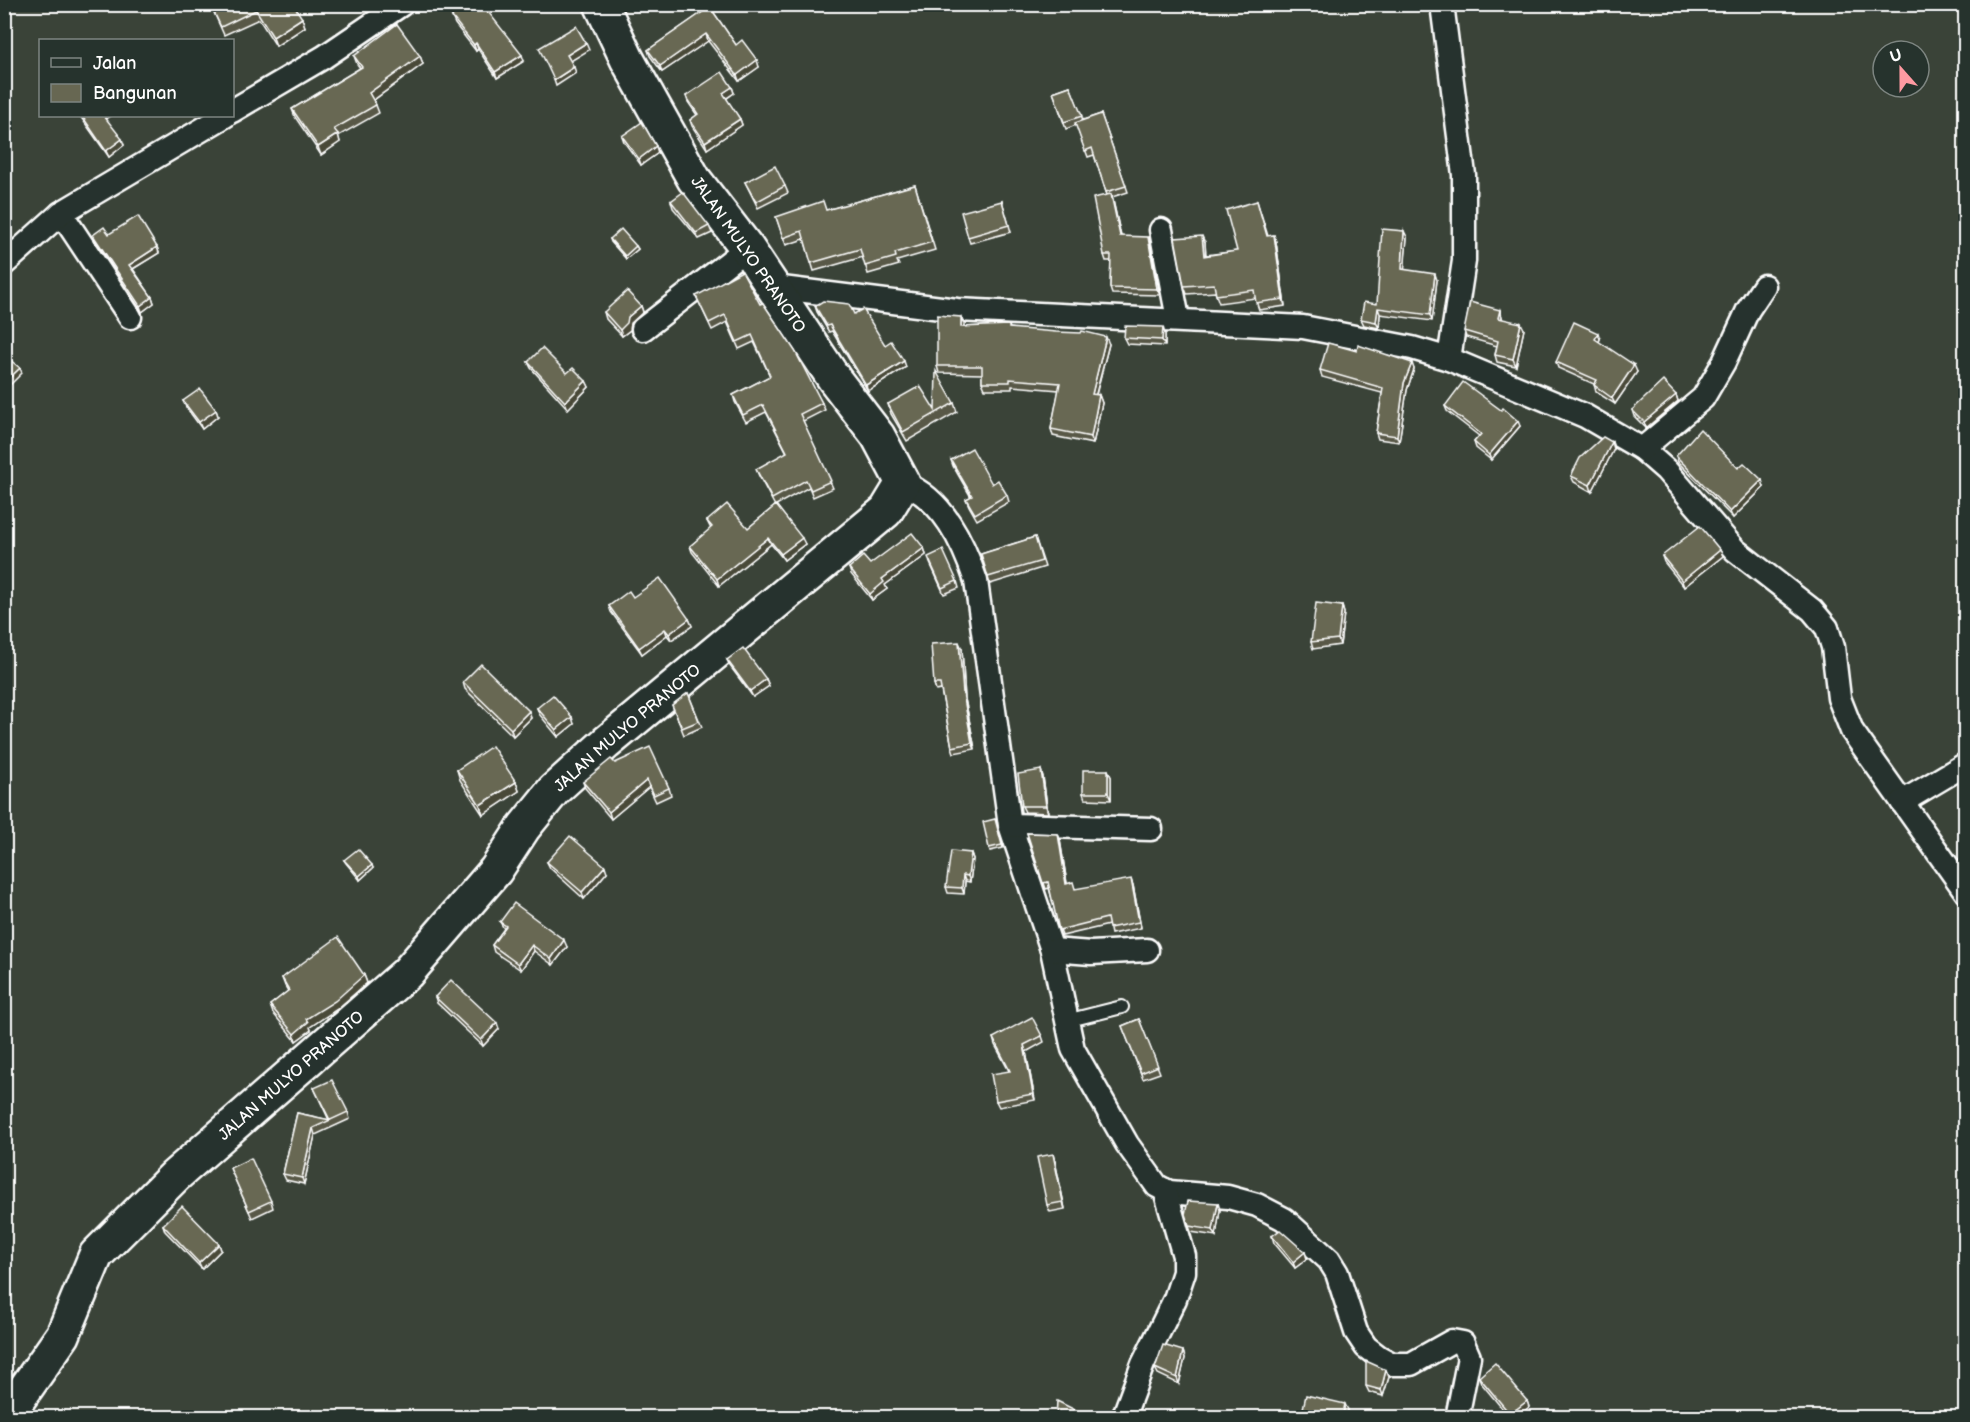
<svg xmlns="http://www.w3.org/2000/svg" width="1970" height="1422" font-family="'Balsamiq Sans',sans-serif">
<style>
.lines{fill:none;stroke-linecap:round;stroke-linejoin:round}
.lane-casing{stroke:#fff;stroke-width:16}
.street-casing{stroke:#fff;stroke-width:27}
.secondary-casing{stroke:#fff;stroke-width:38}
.lane{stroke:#26332d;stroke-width:12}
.street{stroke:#26332d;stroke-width:22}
.secondary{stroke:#26332d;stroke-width:33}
.wall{fill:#595947;stroke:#fff;stroke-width:1.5}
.shaded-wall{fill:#484839;stroke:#fff;stroke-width:1.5}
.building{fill:#676752;stroke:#fff;stroke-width:1.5}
.labels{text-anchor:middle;stroke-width:5;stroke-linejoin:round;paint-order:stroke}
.street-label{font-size:16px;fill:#fff;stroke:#26332d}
</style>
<rect width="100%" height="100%" fill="#3a4338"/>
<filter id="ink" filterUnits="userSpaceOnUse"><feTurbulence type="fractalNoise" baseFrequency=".0167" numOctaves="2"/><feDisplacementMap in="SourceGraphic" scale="12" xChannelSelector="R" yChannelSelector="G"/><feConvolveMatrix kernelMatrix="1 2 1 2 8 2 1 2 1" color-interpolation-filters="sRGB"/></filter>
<g filter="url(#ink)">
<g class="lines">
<defs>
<path id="lane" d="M 1066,1021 L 1122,1007"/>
<g id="street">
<path d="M 1442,4 L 1464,175 L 1464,261 L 1449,359"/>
<path d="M 232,111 L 324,57 L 402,4"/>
<path d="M 61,213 L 130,317"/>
<path d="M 1161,230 L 1178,319"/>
<path d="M 4,264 L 61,213 L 225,116"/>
<path d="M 774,287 L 957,310 L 1303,327 L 1412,348 L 1449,359 L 1585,416 L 1642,449 L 1666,470 L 1735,550 L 1812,610 L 1827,628 L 1833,647 L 1839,698 L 1852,731 L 1966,892"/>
<path d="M 643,329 L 747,248"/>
<path d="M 1642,449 L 1703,398 L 1724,362 L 1748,310 L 1764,286"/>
<path d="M 903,483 C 943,499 963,542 976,581 L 1010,825 L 1052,950 L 1073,1049 L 1127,1144 L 1157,1186 L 1169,1192 L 1228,1197 L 1257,1205 L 1284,1219 L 1329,1260 L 1337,1273 L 1356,1332 L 1366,1347 L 1379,1357 L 1392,1364 L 1411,1364 L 1452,1341 L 1463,1343 L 1469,1357 L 1457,1418"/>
<path d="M 1902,802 L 1966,764"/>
<path d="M 1010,825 L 1151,829"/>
<path d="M 1052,950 L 1091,953 L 1147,950"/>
<path d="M 1123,1418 L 1143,1364 L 1175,1299 L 1184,1272 L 1184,1256 L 1165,1190"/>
</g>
<g id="secondary">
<path id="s1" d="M 5,1418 L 63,1335 L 96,1255 L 175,1176 L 407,973 L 496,870 L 524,827 L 554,790 L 606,743 L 886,511 L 903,483 L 878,436 L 835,380 L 747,248 L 694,179 L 627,59 L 601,4"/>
</g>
</defs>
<use href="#lane" class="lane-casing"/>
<use href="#street" class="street-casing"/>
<use href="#secondary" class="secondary-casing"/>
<use href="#lane" class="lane"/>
<use href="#street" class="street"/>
<use href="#secondary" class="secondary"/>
</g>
<g class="wall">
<path d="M 218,4 L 302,18 L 305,27 L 276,46 L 259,19 L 224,35 L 212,8 Z"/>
<path d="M 710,7 L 736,45 L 759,67 L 739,81 L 708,41 L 662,72 L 650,56 L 648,50 Z"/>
<path d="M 452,17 L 524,61 L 497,78 L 478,49 L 476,51 L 455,24 Z"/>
<path d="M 354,56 L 420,56 L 423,64 L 374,100 L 379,113 L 338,136 L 340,142 L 321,155 L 295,117 L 292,109 L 360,68 L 357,64 Z"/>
<path d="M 1070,86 L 1083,120 L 1101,114 L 1128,192 L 1112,197 L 1121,236 L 1150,244 L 1160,295 L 1112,294 L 1110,288 L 1111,261 L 1106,261 L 1104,255 L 1107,195 L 1094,155 L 1088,157 L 1076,125 L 1066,129 L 1053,92 Z"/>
<path d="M 732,87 L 734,93 L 726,99 L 740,119 L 742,125 L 707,149 L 692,126 L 690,120 L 697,115 L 688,102 L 686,96 Z"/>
<path d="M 80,116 L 111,116 L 106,119 L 124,145 L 109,157 Z"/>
<path d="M 622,136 L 658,153 L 641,165 L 624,142 Z"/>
<path d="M 745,182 L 785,186 L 788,193 L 758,208 Z"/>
<path d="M 915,185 L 935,250 L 897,261 L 899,265 L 868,274 L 863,257 L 814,271 L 804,239 L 786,245 L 776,217 L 827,210 Z"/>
<path d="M 671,201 L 709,226 L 712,233 L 699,239 L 673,208 Z"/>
<path d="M 1002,201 L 1011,232 L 970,243 L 968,237 Z"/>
<path d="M 1257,201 L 1268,236 L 1274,235 L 1276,242 L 1285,306 L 1259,310 L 1255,298 L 1219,303 L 1215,292 L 1187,294 L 1184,286 L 1205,243 L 1206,255 L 1237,251 Z"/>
<path d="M 109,234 L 157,247 L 159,253 L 133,269 L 152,297 L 154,303 L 142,312 L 95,240 L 93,235 Z"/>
<path d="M 1407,237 L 1404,270 L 1437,280 L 1432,321 L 1380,314 L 1379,328 L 1364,325 L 1361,319 L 1377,304 Z"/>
<path d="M 610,239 L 636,246 L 638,249 L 626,259 L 611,242 Z"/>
<path d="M 696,296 L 760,304 L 822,403 L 825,410 L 803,421 L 833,488 L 813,497 L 809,487 L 776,505 L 805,544 L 784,560 L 771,544 L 719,586 L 692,552 L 690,546 L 711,529 L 707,521 L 748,528 L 775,506 L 759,476 L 756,469 L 787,453 L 766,412 L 746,422 L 735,402 L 733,395 L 770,376 L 754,342 L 739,349 L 727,322 L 712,330 Z"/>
<path d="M 641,306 L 643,312 L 631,323 L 630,330 L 622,336 L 606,319 L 604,312 Z"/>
<path d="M 815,306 L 854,314 L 885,345 L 906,367 L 868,391 L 832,331 L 829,332 L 817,312 Z"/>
<path d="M 1500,310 L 1502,317 L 1502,319 L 1524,329 L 1516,366 L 1497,362 L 1495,355 L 1497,346 L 1466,337 L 1464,331 Z"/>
<path d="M 961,317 L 964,327 L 1009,325 L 1010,328 L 1109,344 L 1096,395 L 1099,395 L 1102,403 L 1093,444 L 1053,436 L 1051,429 L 1059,390 L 1012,386 L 1012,389 L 985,389 L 982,382 L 982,374 L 939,373 L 937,366 Z"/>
<path d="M 1165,334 L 1165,346 L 1127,344 L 1124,338 Z"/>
<path d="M 1600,339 L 1599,342 L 1637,372 L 1615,404 L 1596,392 L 1594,384 L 1558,368 L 1556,362 Z"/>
<path d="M 1357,351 L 1414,369 L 1407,390 L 1399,442 L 1378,439 L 1376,433 L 1382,393 L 1322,377 L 1320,370 Z"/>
<path d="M 528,362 L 567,373 L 586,381 L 589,387 L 568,409 L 531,368 Z"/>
<path d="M 1676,395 L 1678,401 L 1646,428 L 1634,416 L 1632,410 Z"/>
<path d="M 183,401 L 216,410 L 218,416 L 202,429 L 186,407 Z"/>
<path d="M 954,403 L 957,412 L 907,441 L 891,414 L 888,404 L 935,410 Z"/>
<path d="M 1445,406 L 1501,410 L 1520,426 L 1491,460 L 1476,448 L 1474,442 L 1479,436 L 1447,411 Z"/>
<path d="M 1612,442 L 1614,449 L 1592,492 L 1574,482 L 1571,476 Z"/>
<path d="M 1676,456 L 1764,487 L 1733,518 L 1678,462 Z"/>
<path d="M 951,460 L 992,484 L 1007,495 L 1009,502 L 977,520 L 969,506 L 966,499 L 971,497 L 953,466 Z"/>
<path d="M 1035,537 L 1045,567 L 990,584 L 981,554 Z"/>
<path d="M 924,548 L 926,555 L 885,585 L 887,589 L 872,600 L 851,574 L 849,568 L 870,564 Z"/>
<path d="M 1662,556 L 1723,556 L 1684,587 L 1664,562 Z"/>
<path d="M 930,563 L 957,581 L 959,588 L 944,594 Z"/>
<path d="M 609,606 L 689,619 L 692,626 L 671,640 L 667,635 L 642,654 L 611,612 Z"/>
<path d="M 1342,606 L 1344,613 L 1340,645 L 1313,649 L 1311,642 Z"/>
<path d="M 962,649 L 965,699 L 975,749 L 954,753 L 952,747 L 941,690 L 936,691 L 934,684 Z"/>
<path d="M 727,660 L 766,679 L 769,686 L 753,697 L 730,666 Z"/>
<path d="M 463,682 L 531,718 L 513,736 L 465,689 Z"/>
<path d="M 688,693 L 702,727 L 684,735 L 672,705 Z"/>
<path d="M 537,708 L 574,724 L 558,737 L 539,714 Z"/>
<path d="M 615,763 L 669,788 L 671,795 L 656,802 L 649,787 L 611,819 L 585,788 L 583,782 Z"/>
<path d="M 457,770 L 516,782 L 519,791 L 483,815 L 460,780 Z"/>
<path d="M 1041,770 L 1043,777 L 1048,813 L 1025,812 L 1022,806 Z"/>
<path d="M 1108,770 L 1111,777 L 1111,800 L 1085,799 L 1083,793 Z"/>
<path d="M 995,819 L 1003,848 L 990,851 L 989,848 Z"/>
<path d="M 1027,833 L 1058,834 L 1060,840 L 1067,883 L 1076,889 L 1133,885 L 1141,928 L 1111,934 L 1109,925 L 1062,936 L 1049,888 L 1046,889 Z"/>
<path d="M 971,853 L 973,859 L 970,882 L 965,881 L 964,894 L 948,893 L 946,887 Z"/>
<path d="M 344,860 L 373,868 L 360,880 L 346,863 Z"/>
<path d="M 547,862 L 607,872 L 584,899 L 550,868 Z"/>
<path d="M 500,922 L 567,947 L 553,965 L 534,951 L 521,970 L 494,952 L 492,945 L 504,929 Z"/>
<path d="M 364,975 L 367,983 L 337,1009 L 310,1027 L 311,1030 L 296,1041 L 273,1013 L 270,1005 L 288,991 L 285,986 L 282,978 Z"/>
<path d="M 435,997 L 499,1029 L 483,1046 L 437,1003 Z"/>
<path d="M 1139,1019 L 1160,1073 L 1143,1079 L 1122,1026 Z"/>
<path d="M 1042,1036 L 1044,1042 L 1026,1052 L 1035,1100 L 999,1107 L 996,1101 L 1009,1071 L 995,1045 L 993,1038 Z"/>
<path d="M 314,1088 L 348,1112 L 350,1119 L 315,1135 L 304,1184 L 286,1180 L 283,1174 L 297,1113 L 329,1120 Z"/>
<path d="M 1055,1161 L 1065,1209 L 1050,1212 L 1047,1205 Z"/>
<path d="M 230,1168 L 271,1201 L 273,1208 L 252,1218 Z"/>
<path d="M 1220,1210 L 1216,1236 L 1191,1232 L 1189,1226 Z"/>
<path d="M 163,1225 L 219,1244 L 221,1250 L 202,1269 L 165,1231 Z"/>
<path d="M 1272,1236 L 1305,1252 L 1307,1259 L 1295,1268 L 1274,1243 Z"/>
<path d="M 1183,1351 L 1185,1358 L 1179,1384 L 1158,1374 L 1155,1368 Z"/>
<path d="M 1386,1370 L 1389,1377 L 1383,1396 L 1369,1392 L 1366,1386 Z"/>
<path d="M 1479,1377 L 1527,1401 L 1529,1407 L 1516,1418 L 1510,1418 L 1481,1383 Z"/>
<path d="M 1348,1410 L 1346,1418 L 1304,1418 L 1302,1413 Z"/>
</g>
<g class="shaded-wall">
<path d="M 302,18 L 305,27 L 276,46 L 273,37 Z"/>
<path d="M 706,34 L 708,41 L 662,72 L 660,66 Z"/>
<path d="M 476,43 L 478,49 L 476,51 L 474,45 Z"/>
<path d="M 586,43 L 589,50 L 569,62 L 567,55 Z"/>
<path d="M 522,55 L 524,61 L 497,78 L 495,72 Z"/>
<path d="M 420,56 L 423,64 L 372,101 L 369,93 Z"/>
<path d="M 757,60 L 759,67 L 739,81 L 737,75 Z"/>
<path d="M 574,67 L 576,73 L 556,86 L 554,80 Z"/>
<path d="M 732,87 L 734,93 L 725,99 L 723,93 Z"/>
<path d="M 740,119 L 742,125 L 707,149 L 705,142 Z"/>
<path d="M 338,134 L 340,142 L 321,155 L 318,147 Z"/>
<path d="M 122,139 L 124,145 L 109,157 L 106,151 Z"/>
<path d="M 656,146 L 658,153 L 641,165 L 639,159 Z"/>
<path d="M 1111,194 L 1113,200 L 1122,242 L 1120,236 Z"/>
<path d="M 1404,231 L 1407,237 L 1404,275 L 1402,269 Z"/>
<path d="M 1274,235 L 1276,242 L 1285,306 L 1283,299 Z"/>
<path d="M 1202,236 L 1205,243 L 1206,263 L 1204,256 Z"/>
<path d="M 1148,237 L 1150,244 L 1160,295 L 1157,289 Z"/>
<path d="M 636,246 L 638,249 L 626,259 L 625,256 Z"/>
<path d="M 157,247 L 159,253 L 131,270 L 129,265 Z"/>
<path d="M 1435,274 L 1437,280 L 1432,321 L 1430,315 Z"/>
<path d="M 152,297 L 154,303 L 142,312 L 140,306 Z"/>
<path d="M 641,306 L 643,312 L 631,323 L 630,330 L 622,336 L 620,330 L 628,317 Z"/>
<path d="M 1378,308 L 1380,314 L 1379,328 L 1376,322 Z"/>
<path d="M 1500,310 L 1502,317 L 1500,324 L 1498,318 Z"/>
<path d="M 961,317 L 964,324 L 964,334 L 961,327 Z"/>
<path d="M 1521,323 L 1524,329 L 1516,366 L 1513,359 Z"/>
<path d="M 1163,327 L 1165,334 L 1165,346 L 1162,340 Z"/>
<path d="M 1598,333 L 1600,339 L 1597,345 L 1595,339 Z"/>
<path d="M 1106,337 L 1109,344 L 1094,401 L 1092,394 Z"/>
<path d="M 904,361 L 906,367 L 868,391 L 866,385 Z"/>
<path d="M 1412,363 L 1414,369 L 1407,390 L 1399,442 L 1397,436 L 1404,383 Z"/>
<path d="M 1634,365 L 1637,372 L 1615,404 L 1612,398 Z"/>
<path d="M 20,368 L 22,373 L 5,390 L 4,383 Z"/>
<path d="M 586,381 L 589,387 L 568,409 L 565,402 Z"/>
<path d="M 1099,395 L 1102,403 L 1093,444 L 1091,437 Z"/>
<path d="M 1676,395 L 1678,401 L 1646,428 L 1644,422 Z"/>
<path d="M 216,410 L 218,416 L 202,429 L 199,422 Z"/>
<path d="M 1518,421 L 1520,426 L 1491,460 L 1489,455 Z"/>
<path d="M 1612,442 L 1614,449 L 1592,492 L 1590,485 Z"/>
<path d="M 1762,480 L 1764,487 L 1733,518 L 1730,512 Z"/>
<path d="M 768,538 L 771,544 L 719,586 L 717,579 Z"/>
<path d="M 802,538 L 805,544 L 784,560 L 781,554 Z"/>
<path d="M 924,548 L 926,555 L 885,585 L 887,589 L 872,600 L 870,594 L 882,579 Z"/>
<path d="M 1720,550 L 1723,556 L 1684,587 L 1682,581 Z"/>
<path d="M 1342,606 L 1344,613 L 1340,645 L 1338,639 Z"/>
<path d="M 689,619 L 692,626 L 671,640 L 669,634 Z"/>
<path d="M 665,629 L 667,635 L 642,654 L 639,648 Z"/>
<path d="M 959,642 L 962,649 L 965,699 L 975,749 L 972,743 L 963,693 Z"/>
<path d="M 766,679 L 769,686 L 753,697 L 750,691 Z"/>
<path d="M 529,711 L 531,718 L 513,736 L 511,729 Z"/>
<path d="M 572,717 L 574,724 L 558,737 L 556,730 Z"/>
<path d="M 1041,770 L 1043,777 L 1048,813 L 1046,806 Z"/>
<path d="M 1108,770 L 1111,777 L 1111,800 L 1108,793 Z"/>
<path d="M 647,780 L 649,787 L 611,819 L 609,812 Z"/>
<path d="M 516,782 L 519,791 L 483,815 L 480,805 Z"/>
<path d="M 1058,834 L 1060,840 L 1068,890 L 1066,884 Z"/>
<path d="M 971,853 L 973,859 L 970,882 L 968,876 Z"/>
<path d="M 372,865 L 373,868 L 360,880 L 359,876 Z"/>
<path d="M 605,866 L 607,872 L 584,899 L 582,892 Z"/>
<path d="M 963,875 L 965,881 L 964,894 L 962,888 Z"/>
<path d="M 1131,879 L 1133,885 L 1141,928 L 1139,922 Z"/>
<path d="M 564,940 L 567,947 L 553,965 L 551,959 Z"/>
<path d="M 532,945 L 534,951 L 521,970 L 518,964 Z"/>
<path d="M 364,975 L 367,983 L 337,1009 L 310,1027 L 311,1030 L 296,1041 L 294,1034 L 306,1019 Z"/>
<path d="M 497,1023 L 499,1029 L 483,1046 L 481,1040 Z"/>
<path d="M 1024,1045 L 1026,1052 L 1035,1100 L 1033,1094 Z"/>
<path d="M 313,1128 L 315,1135 L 304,1184 L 302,1178 Z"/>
<path d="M 1053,1154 L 1055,1161 L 1065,1209 L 1063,1202 Z"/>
<path d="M 1218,1203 L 1220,1210 L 1216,1236 L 1213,1230 Z"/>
<path d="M 219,1244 L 221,1250 L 202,1269 L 199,1263 Z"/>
<path d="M 1305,1252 L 1307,1259 L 1295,1268 L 1293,1262 Z"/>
<path d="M 1183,1351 L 1185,1358 L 1179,1384 L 1177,1378 Z"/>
<path d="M 1386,1370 L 1389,1377 L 1383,1396 L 1381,1390 Z"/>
<path d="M 1527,1401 L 1529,1407 L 1516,1418 L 1511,1418 L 1510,1414 Z"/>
<path d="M 1345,1404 L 1348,1410 L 1346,1418 L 1342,1418 Z"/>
</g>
<g class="building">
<path d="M 218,4 L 293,4 L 302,18 L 273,37 L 256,10 L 221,27 L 212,8 Z"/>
<path d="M 458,4 L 482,4 L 522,55 L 495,72 L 476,43 L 474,45 L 452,17 Z"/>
<path d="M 710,7 L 736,45 L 742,40 L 757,60 L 737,75 L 706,34 L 660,66 L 648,50 Z"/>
<path d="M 397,24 L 420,56 L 369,93 L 376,105 L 334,129 L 338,134 L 318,147 L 292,109 L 362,67 L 354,56 Z"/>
<path d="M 576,26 L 586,43 L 567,55 L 574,67 L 554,80 L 539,48 Z"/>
<path d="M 722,72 L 732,87 L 723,93 L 740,119 L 705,142 L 690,120 L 698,114 L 686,96 Z"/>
<path d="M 1070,86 L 1082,116 L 1064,122 L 1053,92 Z"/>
<path d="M 1101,114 L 1126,186 L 1106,192 L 1092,148 L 1085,151 L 1075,123 Z"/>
<path d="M 82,116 L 104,116 L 122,139 L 106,151 Z"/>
<path d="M 642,122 L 656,146 L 639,159 L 622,136 Z"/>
<path d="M 775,166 L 785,186 L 756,202 L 745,182 Z"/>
<path d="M 915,185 L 932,242 L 895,253 L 896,257 L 865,266 L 860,249 L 811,263 L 802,231 L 783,238 L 776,217 L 823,201 L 826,210 Z"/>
<path d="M 683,192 L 709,226 L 696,233 L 671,201 Z"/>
<path d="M 1111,194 L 1120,236 L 1148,237 L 1157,289 L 1110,288 L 1111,255 L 1104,255 L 1093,198 Z"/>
<path d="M 1002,201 L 1009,225 L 968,237 L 961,212 Z"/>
<path d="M 1257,201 L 1267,236 L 1274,235 L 1283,299 L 1256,303 L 1254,290 L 1216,295 L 1214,284 L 1184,286 L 1175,238 L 1202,236 L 1204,256 L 1237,251 L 1226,210 Z"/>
<path d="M 138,216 L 157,247 L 129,265 L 152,297 L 140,306 L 93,235 L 104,227 L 109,234 Z"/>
<path d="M 621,229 L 636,246 L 625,256 L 610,239 Z"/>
<path d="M 1382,229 L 1404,231 L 1402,269 L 1435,274 L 1430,315 L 1378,308 L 1376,322 L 1361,319 L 1364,302 L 1377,304 Z"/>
<path d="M 742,271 L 760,304 L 763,303 L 795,351 L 822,403 L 800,414 L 831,481 L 811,490 L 806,480 L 772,499 L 756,469 L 787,452 L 763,405 L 743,415 L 733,395 L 770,376 L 752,335 L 737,342 L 725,315 L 709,323 L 696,296 Z"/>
<path d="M 627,291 L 641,306 L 628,317 L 627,323 L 620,330 L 604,312 Z"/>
<path d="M 823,301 L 849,304 L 854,314 L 863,309 L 885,345 L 891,341 L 904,361 L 866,385 L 830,325 L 827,326 L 815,306 Z"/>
<path d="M 1470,302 L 1500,310 L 1498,318 L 1521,323 L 1513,359 L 1495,355 L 1498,341 L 1464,331 Z"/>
<path d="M 937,315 L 961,317 L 961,327 L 1009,325 L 1009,328 L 1056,332 L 1081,333 L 1082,331 L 1106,337 L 1092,394 L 1099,395 L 1091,437 L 1051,429 L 1060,383 L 1010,379 L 1010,382 L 982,382 L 982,366 L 937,366 Z"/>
<path d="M 1574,322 L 1598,333 L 1595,339 L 1634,365 L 1612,398 L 1594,385 L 1597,380 L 1556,362 Z"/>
<path d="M 1125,326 L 1163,327 L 1162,340 L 1124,338 Z"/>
<path d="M 1328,343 L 1357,351 L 1358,345 L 1412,363 L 1404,383 L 1397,436 L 1376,433 L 1383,388 L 1320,370 Z"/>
<path d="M 542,348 L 567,373 L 573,368 L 586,381 L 565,402 L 528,362 Z"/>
<path d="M 4,355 L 20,368 L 4,383 Z"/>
<path d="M 936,371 L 954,403 L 903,432 L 888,404 L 920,386 L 935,410 Z"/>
<path d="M 1663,381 L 1676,395 L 1644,422 L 1632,410 Z"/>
<path d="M 1463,382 L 1501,410 L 1503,408 L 1518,421 L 1489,455 L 1474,442 L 1481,434 L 1445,406 Z"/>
<path d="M 200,389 L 216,410 L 199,422 L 183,401 Z"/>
<path d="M 1700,429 L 1738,468 L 1744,463 L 1762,480 L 1730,512 L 1676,456 Z"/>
<path d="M 1603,437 L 1612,442 L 1590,485 L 1571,476 L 1580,458 Z"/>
<path d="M 972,448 L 992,484 L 998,480 L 1007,495 L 975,514 L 966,499 L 972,496 L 951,460 Z"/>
<path d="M 727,504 L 748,528 L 776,505 L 802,538 L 781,554 L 768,538 L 717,579 L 690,546 L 712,527 L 707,521 Z"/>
<path d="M 1700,526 L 1720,550 L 1682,581 L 1662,556 Z"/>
<path d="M 912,533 L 924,548 L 882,579 L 884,582 L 870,594 L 849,568 L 863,556 L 870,564 Z"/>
<path d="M 1035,537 L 1042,561 L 988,577 L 981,554 Z"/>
<path d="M 943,550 L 957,581 L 942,588 L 928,557 Z"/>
<path d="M 660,578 L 689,619 L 669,634 L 665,629 L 639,648 L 609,606 L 629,591 L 633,597 Z"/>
<path d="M 1316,603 L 1342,606 L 1338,639 L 1311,642 Z"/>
<path d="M 959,642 L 963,693 L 972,743 L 952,747 L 940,684 L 934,684 L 931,644 Z"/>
<path d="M 743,648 L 766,679 L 750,691 L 727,660 Z"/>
<path d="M 481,664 L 529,711 L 511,729 L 463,682 Z"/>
<path d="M 688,693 L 699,721 L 682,728 L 672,705 Z"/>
<path d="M 553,695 L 572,717 L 556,730 L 537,708 Z"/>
<path d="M 492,746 L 516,782 L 480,805 L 457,770 Z"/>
<path d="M 650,747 L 669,788 L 654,795 L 647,780 L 609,812 L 583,782 L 611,759 L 615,763 Z"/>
<path d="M 1041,770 L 1046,806 L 1022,806 L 1018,774 Z"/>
<rect x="1083" y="770" width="25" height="23"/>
<path d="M 995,819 L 1002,845 L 989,848 L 983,822 Z"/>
<path d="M 1027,833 L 1058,834 L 1066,884 L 1073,882 L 1075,889 L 1131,879 L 1139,922 L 1109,928 L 1107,918 L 1059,930 L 1048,882 L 1043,883 Z"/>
<path d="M 570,836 L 605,866 L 582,892 L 547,862 Z"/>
<path d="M 358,849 L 372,865 L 359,876 L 344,860 Z"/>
<path d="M 951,851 L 971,853 L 968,876 L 963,875 L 962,888 L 946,887 Z"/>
<path d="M 514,903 L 564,940 L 551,959 L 532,945 L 518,964 L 492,945 L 506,926 L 500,922 Z"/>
<path d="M 338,937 L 364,975 L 335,1001 L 306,1019 L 308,1022 L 294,1034 L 270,1005 L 289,990 L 282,978 Z"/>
<path d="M 451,980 L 497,1023 L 481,1040 L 435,997 Z"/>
<path d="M 1032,1017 L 1042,1036 L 1024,1045 L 1033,1094 L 996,1101 L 991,1074 L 1010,1071 L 993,1038 Z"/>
<path d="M 1139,1019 L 1158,1066 L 1141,1073 L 1122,1026 Z"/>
<path d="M 332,1080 L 348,1112 L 313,1128 L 302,1178 L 283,1174 L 297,1113 L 330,1120 L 314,1088 Z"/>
<path d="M 1053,1154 L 1063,1202 L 1047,1205 L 1037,1157 Z"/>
<path d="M 251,1158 L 271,1201 L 249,1211 L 230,1168 Z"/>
<path d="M 1188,1201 L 1218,1203 L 1213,1230 L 1189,1226 L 1185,1214 Z"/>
<path d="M 182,1206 L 219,1244 L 199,1263 L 163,1225 Z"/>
<path d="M 1280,1230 L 1305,1252 L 1293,1262 L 1272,1236 Z"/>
<path d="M 1163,1345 L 1183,1351 L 1177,1378 L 1155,1368 Z"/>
<path d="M 1366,1361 L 1386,1370 L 1381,1390 L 1366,1386 Z"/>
<path d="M 1495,1363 L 1527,1401 L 1510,1414 L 1479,1377 Z"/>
<path d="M 1306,1395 L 1345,1404 L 1342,1418 L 1322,1418 L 1302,1413 Z"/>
<path d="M 1057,1401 L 1091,1418 L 1056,1418 Z"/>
</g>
</g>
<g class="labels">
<g class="street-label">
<text transform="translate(749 254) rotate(55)" y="6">JALAN MULYO PRANOTO</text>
<text dy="6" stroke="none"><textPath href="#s1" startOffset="939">JALAN MULYO PRANOTO</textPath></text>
<text dy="6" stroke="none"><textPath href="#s1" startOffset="453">JALAN MULYO PRANOTO</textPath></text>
</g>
</g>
<rect width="1970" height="1422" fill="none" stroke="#26332d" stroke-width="24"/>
<rect x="12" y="12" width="1946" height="1398" fill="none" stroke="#fff" stroke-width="2" filter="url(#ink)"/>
<rect x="39" y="39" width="195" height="78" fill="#26332d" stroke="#7d8581" stroke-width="1.5"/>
<rect x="51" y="58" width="30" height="9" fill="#26332d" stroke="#7d8581" stroke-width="1.5"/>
<text x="93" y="69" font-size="18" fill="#ffffff">Jalan</text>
<rect x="51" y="84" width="30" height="18" fill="#676752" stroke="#7d8581" stroke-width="1.5"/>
<text x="93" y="99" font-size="18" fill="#ffffff">Bangunan</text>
<g transform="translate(1901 69) rotate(339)"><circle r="28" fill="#26332d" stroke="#7d8581" stroke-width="1.5"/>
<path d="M0-4.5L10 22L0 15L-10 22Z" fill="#ff9aa2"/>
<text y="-9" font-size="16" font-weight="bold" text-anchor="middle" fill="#ffffff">U</text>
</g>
</svg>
